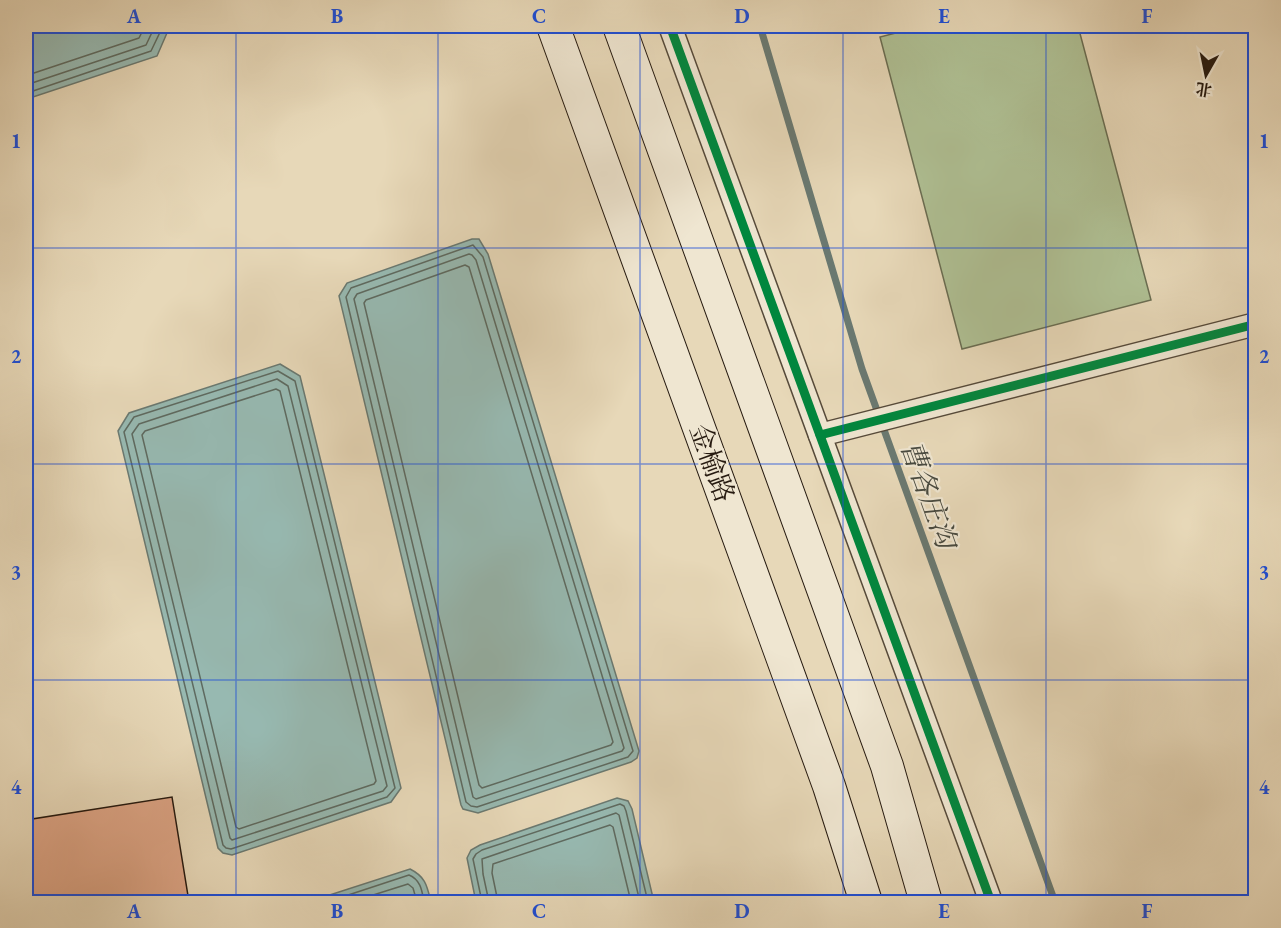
<svg xmlns="http://www.w3.org/2000/svg" width="1281" height="928" font-family="'EB Garamond','Noto Serif SC',serif">
<style>
.green{fill:#afc094;stroke:#6a6d52;stroke-width:1.5}
.water{fill:#97b9b1;stroke:#6a7971;stroke-width:1.5}
.lines{fill:none;stroke-linecap:round;stroke-linejoin:round}
.shore{stroke:#5e6a60;stroke-width:1.5}
.stream{stroke:#6a7971;stroke-width:7}
.building{fill:#dca485;stroke:#261a10;stroke-width:1.5}
.street-casing{stroke:#564a3a;stroke-width:25}
.secondary-casing{stroke:#261a10;stroke-width:34}
.street{stroke:#efe6d1;stroke-width:22}
.secondary{stroke:#efe6d1;stroke-width:32}
.cycleway-casing{stroke:#efe6d1;stroke-width:13}
.cycleway{stroke:#00873e;stroke-width:9}
.grid{fill:none;stroke:#1d4ed8;stroke-width:1.5;stroke-opacity:0.55}
.labels{text-anchor:middle;stroke-width:4.5;stroke-linejoin:round;paint-order:stroke}
.street-label{font-size:27px;fill:#261a10;stroke:#efe6d1}
.water-label{font-size:28px;font-style:italic;fill:#484a40;stroke:#efe6d1}
.neatline{fill:none;stroke:#1d4ed8;stroke-width:2}
.grid-label{font-size:20px;text-anchor:middle;font-weight:bold;fill:#1d4ed8}
</style>
<rect width="100%" height="100%" fill="#e7d8b8"/>
<filter id="stains"><feTurbulence type="fractalNoise" baseFrequency=".00333" numOctaves="4"/><feColorMatrix values="0 0 0 0 .2 0 0 0 0 .09 0 0 0 0 .02 0 0 0 .5 -.17"/></filter>
<radialGradient id="worn" r=".72"><stop offset=".6" stop-color="#630" stop-opacity="0"/><stop offset="1" stop-color="#630" stop-opacity=".3"/></radialGradient>
<path class="green" d="M 923,26 L 1078,26 L 1151,300 L 962,349 L 880,37 Z"/>
<g class="water">
<path d="M 26,26 L 170,26 L 157,56 L 33,97 L 26,96 Z"/>
<path d="M 472,239 L 479,239 L 488,254 L 639,751 L 637,758 L 631,762 L 478,813 L 463,809 L 461,805 L 339,296 L 347,283 Z"/>
<path d="M 280,364 L 300,376 L 401,788 L 391,802 L 232,855 L 223,853 L 218,848 L 118,431 L 129,413 Z"/>
<path d="M 617,798 L 628,801 L 632,809 L 654,902 L 476,902 L 467,858 L 471,850 L 480,845 Z"/>
<path d="M 410,869 C 426,877 427,886 431,902 L 308,902 Z"/>
</g>
<g class="lines">
<g class="shore">
<path d="M 26,74 L 31,74 L 139,38 L 145,26"/>
<path d="M 26,83 L 32,83 L 146,45 L 155,26"/>
<path d="M 26,91 L 33,91 L 151,51 L 163,26"/>
<path d="M 473,245 L 483,257 L 633,751 L 628,757 L 477,807 L 471,806 L 466,802 L 346,297 L 351,288 Z"/>
<path d="M 469,254 L 472,255 L 476,260 L 624,748 L 622,751 L 476,799 L 473,797 L 354,299 L 357,294 Z"/>
<path d="M 465,265 L 469,267 L 613,742 L 611,745 L 482,788 L 479,785 L 364,303 L 366,300 Z"/>
<path d="M 278,371 L 295,381 L 395,788 L 387,797 L 231,849 L 226,848 L 223,845 L 124,432 L 134,417 Z"/>
<path d="M 277,379 L 288,386 L 387,786 L 383,791 L 232,840 L 230,838 L 132,434 L 139,424 Z"/>
<path d="M 276,389 L 280,391 L 376,781 L 374,784 L 239,829 L 236,827 L 142,435 L 145,431 Z"/>
<path d="M 327,902 L 409,875 C 421,880 422,891 424,902"/>
<path d="M 351,902 L 408,884 L 413,888 L 417,902"/>
<path d="M 482,902 L 473,859 L 476,854 L 482,850 L 620,804 L 624,806 L 626,811 L 648,902"/>
<path d="M 489,902 L 483,874 L 482,859 L 616,813 L 619,815 L 640,902"/>
<path d="M 498,902 L 492,873 L 493,864 L 610,825 L 613,827 L 631,902"/>
</g>
<path class="stream" d="M 760,26 L 862,369 L 1055,902"/>
</g>
<path class="building" d="M 172,797 L 189,902 L 26,902 L 26,820 Z"/>
<g class="lines">
<defs>
<g id="street">
<path d="M 670,26 L 991,902"/>
<path d="M 820,435 L 1256,324"/>
</g>
<g id="secondary">
<path d="M 553,26 L 829,786 L 866,902"/>
<path d="M 619,26 L 887,766 L 926,902"/>
</g>
</defs>
<use href="#street" class="street-casing"/>
<use href="#secondary" class="secondary-casing"/>
<use href="#street" class="street"/>
<use href="#secondary" class="secondary"/>
<defs>
<g id="cycleway">
<path d="M 670,26 L 991,902"/>
<path d="M 820,435 L 1256,324"/>
</g>
</defs>
<use href="#cycleway" class="cycleway-casing"/>
<use href="#cycleway" class="cycleway"/>
</g>
<path class="grid" d="M 236,26 L 236,902M 438,26 L 438,902M 640,26 L 640,902M 843,26 L 843,902M 1046,26 L 1046,902M 26,248 L 1256,248M 26,464 L 1256,464M 26,680 L 1256,680"/>
<g class="labels">
<g class="street-label">
<text transform="translate(712 463) rotate(70)" y="9">金榆路</text>
</g>
<g class="water-label">
<text transform="translate(929 494) rotate(70)" y="10">曹各庄沟</text>
</g>
</g>
<rect width="1281" height="928" fill="none" stroke="#e7d8b8" stroke-width="66"/>
<g transform="translate(1206 75) rotate(189)" stroke="#efe6d1" stroke-width="4.5" paint-order="stroke">
<path d="M0-4.5L10 22L0 15L-10 22Z" fill="#261a10"/>
<text y="-9" font-size="16" font-weight="bold" text-anchor="middle" fill="#261a10">北</text>
</g>
<rect x="33" y="33" width="1215" height="862" class="neatline"/>
<g class="grid-label">
<text x="134" y="23">A</text>
<text x="337" y="23">B</text>
<text x="539" y="23">C</text>
<text x="742" y="23">D</text>
<text x="944" y="23">E</text>
<text x="1147" y="23">F</text>
<text x="16" y="148">1</text>
<text x="1264" y="148">1</text>
<text x="16" y="363">2</text>
<text x="1264" y="363">2</text>
<text x="16" y="579">3</text>
<text x="1264" y="579">3</text>
<text x="16" y="794">4</text>
<text x="1264" y="794">4</text>
<text x="134" y="918">A</text>
<text x="337" y="918">B</text>
<text x="539" y="918">C</text>
<text x="742" y="918">D</text>
<text x="944" y="918">E</text>
<text x="1147" y="918">F</text>
</g>
<rect width="100%" height="100%" filter="url(#stains)"/>
<rect width="100%" height="100%" fill="url(#worn)"/>
</svg>
